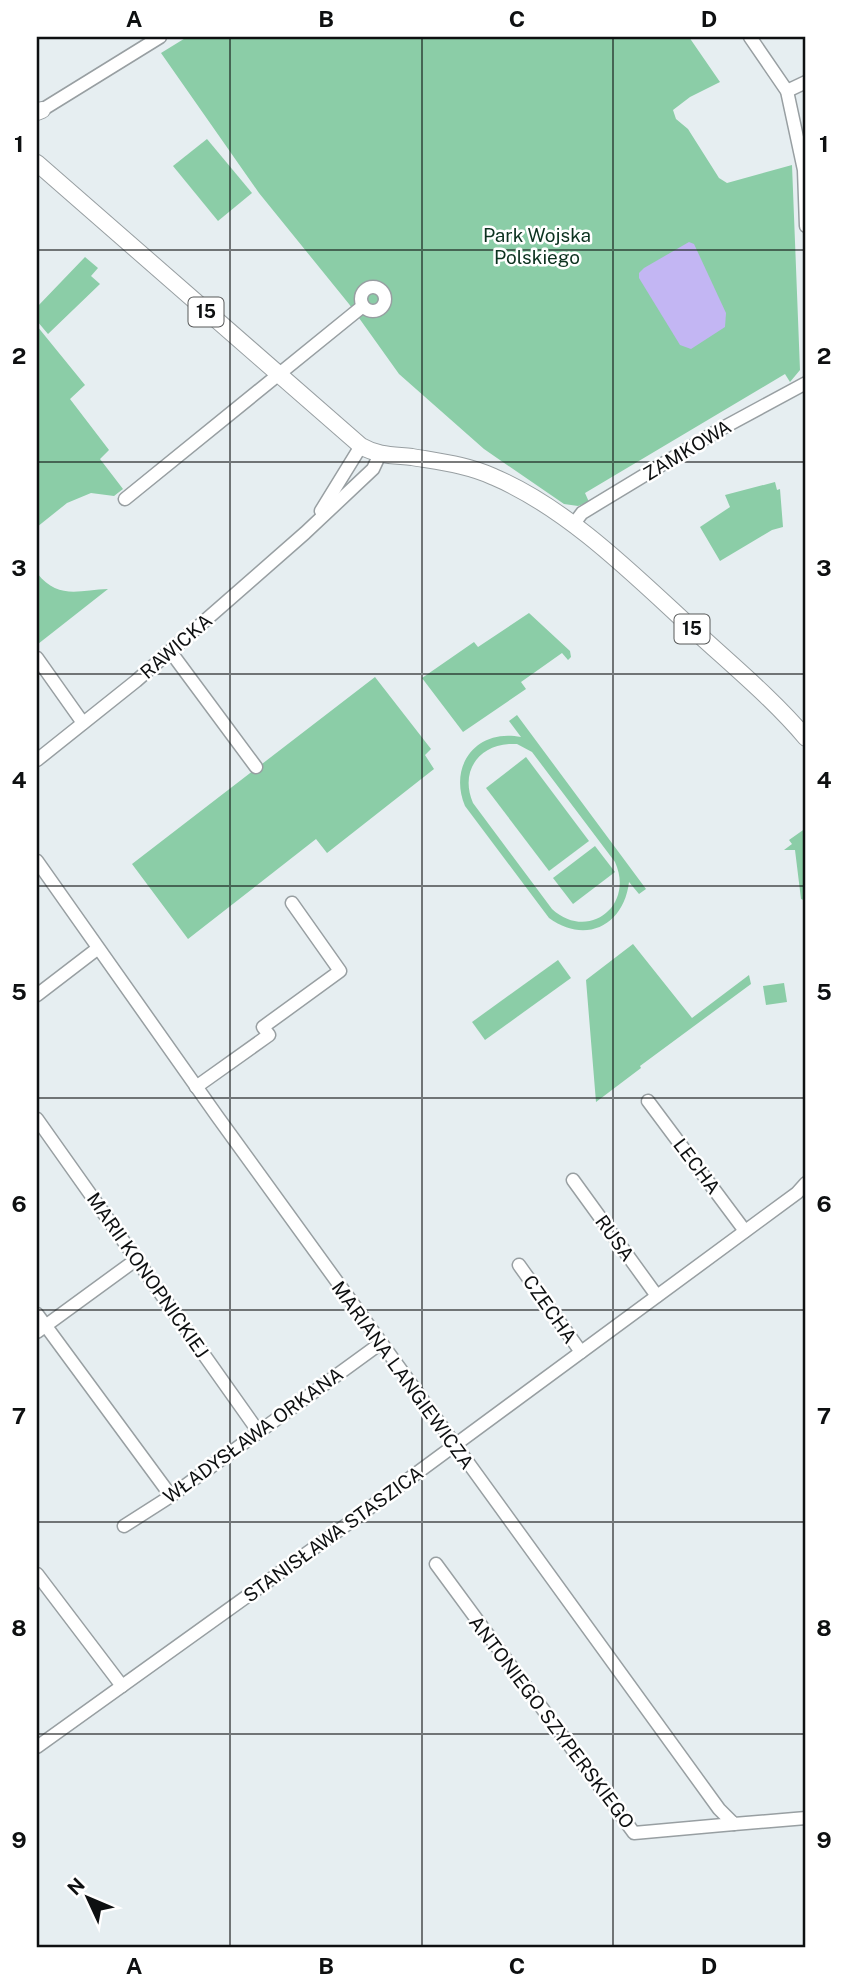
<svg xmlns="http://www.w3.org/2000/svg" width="843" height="1985" font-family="'Public Sans',sans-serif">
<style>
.green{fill:#8bcda7;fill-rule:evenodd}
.water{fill:#c3b6f3}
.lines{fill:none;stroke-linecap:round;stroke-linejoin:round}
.minor-casing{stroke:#989fa2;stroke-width:15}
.major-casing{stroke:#989fa2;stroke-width:18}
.minor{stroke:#fff;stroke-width:12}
.major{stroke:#fff;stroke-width:16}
.grid{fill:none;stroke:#0e1011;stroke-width:2;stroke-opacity:0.55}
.labels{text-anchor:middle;stroke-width:5;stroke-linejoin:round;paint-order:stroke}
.shield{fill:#fff;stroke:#565858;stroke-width:2}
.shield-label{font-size:18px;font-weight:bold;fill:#0e1011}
.park-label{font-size:19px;fill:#0c321f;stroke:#fff}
.street-label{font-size:19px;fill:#0e1011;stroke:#fff}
.neatline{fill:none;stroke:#0e1011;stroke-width:2.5}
.grid-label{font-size:23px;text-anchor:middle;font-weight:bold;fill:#0e1011}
</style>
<rect width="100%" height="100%" fill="#e6eef1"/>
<g class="green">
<path d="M 187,37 L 689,37 L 720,82 L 690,97 L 673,110 L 676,119 L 688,129 L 719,178 L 727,183 L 792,165 L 800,370 L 790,382 L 785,374 L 585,493 L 589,502 L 578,506 L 564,504 L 484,449 L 399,374 L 349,304 L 259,193 L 161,53 Z"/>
<path d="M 207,139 L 252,193 L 218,221 L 173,166 Z"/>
<path d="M 85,257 L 98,268 L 91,276 L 100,284 L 48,334 L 37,321 L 37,307 Z"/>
<path d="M 37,326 L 85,385 L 70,399 L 109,450 L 100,459 L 123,489 L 114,496 L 91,493 L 67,503 L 37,527 Z"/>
<path d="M 775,482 L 777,490 L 780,489 L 783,527 L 772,530 L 720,561 L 700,527 L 730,507 L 725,495 Z"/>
<path d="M 37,573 C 58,600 79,590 108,589 L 38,644 Z"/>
<path d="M 529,613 L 570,651 L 571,657 L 568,660 L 562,653 L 521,682 L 526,689 L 463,732 L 422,678 L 474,642 L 478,647 Z"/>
<path d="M 375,677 L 431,749 L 425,755 L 434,769 L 327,853 L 316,839 L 188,939 L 132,864 Z"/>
<path d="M 517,715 L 646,889 L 639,894 L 629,882 C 624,925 586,945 549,918 L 465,806 C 448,765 477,728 521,737 L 509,721 ZM 509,744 L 517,744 L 532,752 L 615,862 C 635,906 588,942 552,909 L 473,803 C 460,773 477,746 509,744 Z"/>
<path d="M 526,757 L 589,841 L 549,871 L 486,788 Z"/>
<path d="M 806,828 L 806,901 L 801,899 L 795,850 L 784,850 L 792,844 L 789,840 Z"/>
<path d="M 595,846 L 615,872 L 573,904 L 553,878 Z"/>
<path d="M 633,944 L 692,1018 L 749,975 L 751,984 L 640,1066 L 641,1068 L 596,1102 L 586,980 Z"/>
<path d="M 558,960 L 571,978 L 485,1040 L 472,1022 Z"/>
<path d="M 784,983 L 787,1002 L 766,1005 L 763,986 Z"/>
</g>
<path class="water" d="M 689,242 L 694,244 L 726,313 L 725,327 L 691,349 L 680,345 L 639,278 L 639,273 L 644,268 Z"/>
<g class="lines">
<defs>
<g id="minor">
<path d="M 750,37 L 787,91 L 804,170 L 806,226"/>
<path d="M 787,91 L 806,82"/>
<path d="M 37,113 L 160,37"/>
<circle cx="373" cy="299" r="12"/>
<path d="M 125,499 L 363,306"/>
<path d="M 321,511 L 361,446"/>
<path d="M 573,525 L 582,513 L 719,430 L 806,383"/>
<path d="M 170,651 L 256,767"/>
<path d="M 37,658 L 83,723"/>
<path d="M 37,760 L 136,681 L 305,533 L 373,469 L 380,454"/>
<path d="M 37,861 L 217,1116 L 719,1809 L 734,1824 L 806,1818"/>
<path d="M 37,995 L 97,949"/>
<path d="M 196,1087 L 269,1035 L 263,1027 L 340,971 L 292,903"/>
<path d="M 648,1101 L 745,1231"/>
<path d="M 37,1119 L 258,1431"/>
<path d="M 573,1180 L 657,1296"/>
<path d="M 519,1265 L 581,1352"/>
<path d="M 37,1314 L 171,1496"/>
<path d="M 37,1332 L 137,1259"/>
<path d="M 124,1526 L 171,1496 L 381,1343"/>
<path d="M 436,1564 L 634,1833 L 734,1824"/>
<path d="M 37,1574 L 122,1686"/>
<path d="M 37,1747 L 349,1523 L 797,1193 L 806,1183"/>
</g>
<g id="major">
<path d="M 37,112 L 42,110"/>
<path d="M 37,163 L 361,446 C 378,456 394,455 412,457 C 441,462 468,465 494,477 C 569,509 636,577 695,631 C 733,666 773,699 806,738"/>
</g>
</defs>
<use href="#minor" class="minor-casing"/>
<use href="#major" class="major-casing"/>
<use href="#minor" class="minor"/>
<use href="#major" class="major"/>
</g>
<path class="grid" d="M 230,37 L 230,1948M 422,37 L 422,1948M 613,37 L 613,1948M 37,250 L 806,250M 37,462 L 806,462M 37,674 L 806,674M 37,886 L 806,886M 37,1098 L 806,1098M 37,1310 L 806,1310M 37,1522 L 806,1522M 37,1734 L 806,1734"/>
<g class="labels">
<g class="shield">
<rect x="188.5" y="297.5" width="35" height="29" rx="5"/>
<rect x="674.5" y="614.5" width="35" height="29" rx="5"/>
</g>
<g class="shield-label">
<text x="206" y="318">15</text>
<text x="692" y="635">15</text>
</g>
<g class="park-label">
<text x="537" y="242">Park Wojska<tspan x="537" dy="22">Polskiego</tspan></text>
</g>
<g class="street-label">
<text transform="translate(687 450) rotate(-31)" y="7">ZAMKOWA</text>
<text transform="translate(176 646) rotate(-41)" y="7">RAWICKA</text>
<text transform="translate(697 1166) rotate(53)" y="7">LECHA</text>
<text transform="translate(615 1238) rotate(54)" y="7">RUSA</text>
<text transform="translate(148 1275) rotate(55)" y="7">MARII KONOPNICKIEJ</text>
<text transform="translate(550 1309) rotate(55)" y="7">CZECHA</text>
<text transform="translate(403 1375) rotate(54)" y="7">MARIANA LANGIEWICZA</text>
<text transform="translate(253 1435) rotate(-36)" y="7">WŁADYSŁAWA ORKANA</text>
<text transform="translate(333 1534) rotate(-36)" y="7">STANISŁAWA STASZICA</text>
<text transform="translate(552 1722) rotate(53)" y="7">ANTONIEGO SZYPERSKIEGO</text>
</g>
</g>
<rect width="843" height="1985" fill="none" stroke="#ffffff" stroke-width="77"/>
<g transform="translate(88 1898) rotate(314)" stroke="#ffffff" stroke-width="5" paint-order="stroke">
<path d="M0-5L12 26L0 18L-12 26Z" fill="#0e1011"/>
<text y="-10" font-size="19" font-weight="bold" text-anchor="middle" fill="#0e1011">N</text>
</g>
<rect x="38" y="38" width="766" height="1908" class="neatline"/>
<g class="grid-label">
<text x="134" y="27">A</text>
<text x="326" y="27">B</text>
<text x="517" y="27">C</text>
<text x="709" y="27">D</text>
<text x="19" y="152">1</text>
<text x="824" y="152">1</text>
<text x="19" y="364">2</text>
<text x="824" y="364">2</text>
<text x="19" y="576">3</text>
<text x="824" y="576">3</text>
<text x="19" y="788">4</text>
<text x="824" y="788">4</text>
<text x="19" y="1000">5</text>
<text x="824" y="1000">5</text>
<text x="19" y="1212">6</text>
<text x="824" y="1212">6</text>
<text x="19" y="1424">7</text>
<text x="824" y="1424">7</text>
<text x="19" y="1636">8</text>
<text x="824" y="1636">8</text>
<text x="19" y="1848">9</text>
<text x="824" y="1848">9</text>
<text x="134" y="1974">A</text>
<text x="326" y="1974">B</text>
<text x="517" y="1974">C</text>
<text x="709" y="1974">D</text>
</g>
</svg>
